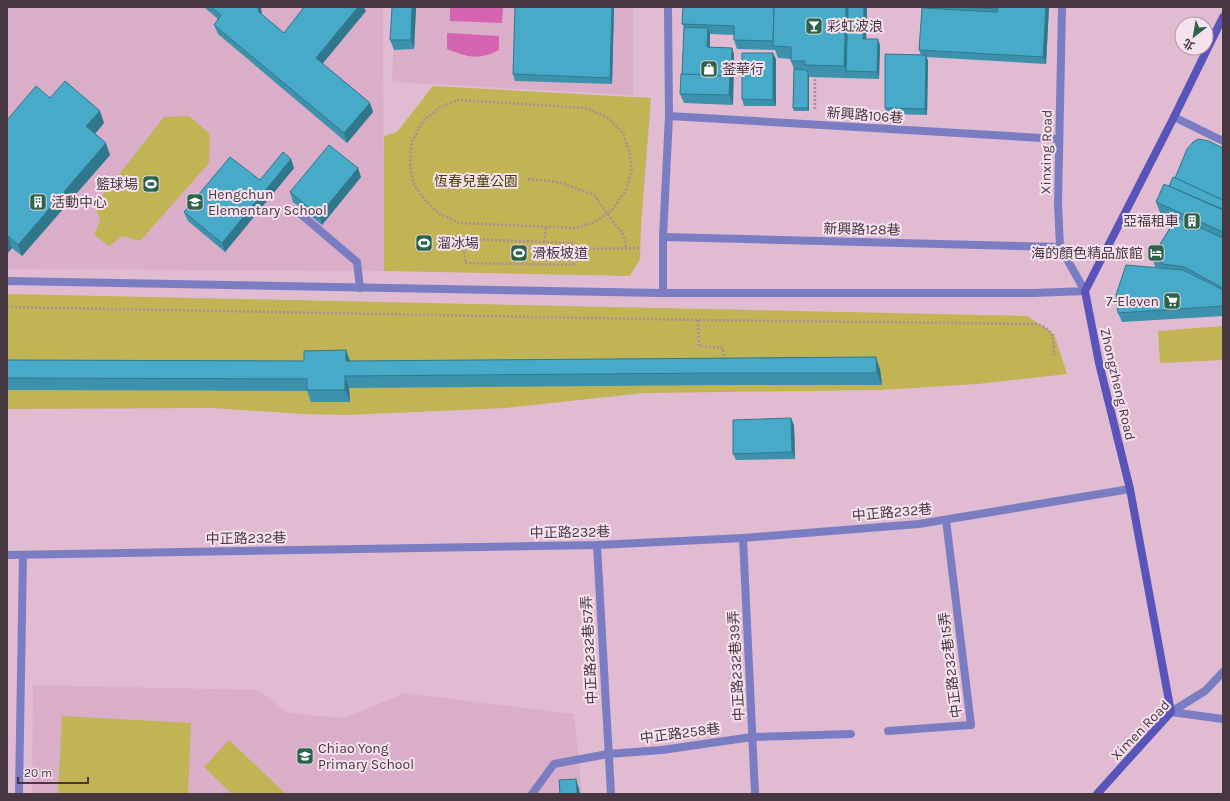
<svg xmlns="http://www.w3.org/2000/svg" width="1230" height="801" font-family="Karla,'Noto Sans TC',sans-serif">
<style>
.built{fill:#daaec9}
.green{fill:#c1b455}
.water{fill:#d663b1}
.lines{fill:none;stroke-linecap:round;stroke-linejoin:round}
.path{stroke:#aa8c9e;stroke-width:2.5;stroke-dasharray:2 2;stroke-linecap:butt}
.service{stroke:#7b7dc2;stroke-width:8}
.minor{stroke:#7b7dc2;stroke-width:8}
.secondary{stroke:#5954ba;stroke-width:8}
.wall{fill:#3c92ac}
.shaded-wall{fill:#31778c}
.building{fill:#46aac8;stroke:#31778c}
.labels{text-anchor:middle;stroke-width:4;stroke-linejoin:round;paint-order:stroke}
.poi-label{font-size:14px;fill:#463740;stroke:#f5e2ed;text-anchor:start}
.street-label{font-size:14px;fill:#463740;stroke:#f5e2ed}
.park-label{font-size:14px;fill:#494100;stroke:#f5e2ed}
</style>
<rect width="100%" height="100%" fill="#e0bbd2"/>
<g class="built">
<path d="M 7,7 L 383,7 L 384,271 L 7,269 Z"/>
<path d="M 395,7 L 633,7 L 633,95 L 392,82 Z"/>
<path d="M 33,685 L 258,690 L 288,713 L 345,718 L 405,693 L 574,714 L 582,794 L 32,794 Z"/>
</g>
<g class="green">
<path d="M 433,86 L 651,98 L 641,225 L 640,259 L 630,276 L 384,271 L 384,136 L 397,132 Z"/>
<path d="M 189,116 L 210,134 L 209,163 L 140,241 L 122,236 L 109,246 L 94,235 L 100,221 L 95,205 L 164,117 Z"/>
<path d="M 7,294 L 1027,316 L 1054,334 L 1067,374 L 977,384 L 881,390 L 644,393 L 506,408 L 347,415 L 303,414 L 212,408 L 7,409 Z"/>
<path d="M 1223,326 L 1223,360 L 1160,363 L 1158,331 Z"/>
<path d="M 62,716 L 191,723 L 188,794 L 58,794 Z"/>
<path d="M 229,740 L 286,794 L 232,794 L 204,767 Z"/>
</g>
<g class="water">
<path d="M 450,7 L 501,7 L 503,8 L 502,23 L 450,21 Z"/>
<path d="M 447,33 L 499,36 L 499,50 C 477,61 469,57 447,49 Z"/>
</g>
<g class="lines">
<g class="path">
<path d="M 457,100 L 586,108 L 608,118 L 623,133 L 629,151 L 632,170 L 626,190 L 613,209 L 595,222 L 576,228 L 460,223 L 438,213 L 424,199 L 413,183 L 410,163 L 412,141 L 424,120 L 439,108 Z"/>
<path d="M 815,109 L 815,77"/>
<path d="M 528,179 L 559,182 L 594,195 L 624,236 L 626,248"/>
<path d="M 544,242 L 546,227"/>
<path d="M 582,249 L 573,265 L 465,263 L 464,241 L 467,239 L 573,243 L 582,249 L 640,248"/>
<path d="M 7,307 L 698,320 L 1037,324 C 1055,330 1053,338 1054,355"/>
<path d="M 698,320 L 699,346 L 723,348 L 724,361"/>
</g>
<g class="service">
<path d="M 1174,117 L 1223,141"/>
<path d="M 297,211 L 357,262 L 360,288"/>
<path d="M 663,237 L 1060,247"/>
<path d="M 532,794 L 554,764 L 608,754"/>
</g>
<g class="minor">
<path d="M 669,116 L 1059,139"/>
<path d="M 7,281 L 663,293 L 1034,293 L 1085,291 L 1060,247 L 1058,204 L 1062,7"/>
<path d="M 663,293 L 663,237 L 669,116 L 668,7"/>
<path d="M 743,538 L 755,794"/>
<path d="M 597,545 L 611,794"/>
<path d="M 7,555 L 597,545 L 743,538 L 919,524 L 1130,489"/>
<path d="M 1171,712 L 1205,691 L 1223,672"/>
<path d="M 1171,712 L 1223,719"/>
<path d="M 888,731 L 971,725 L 946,520"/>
<path d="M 608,754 L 662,750 L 752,737 L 851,734"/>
<path d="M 19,794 L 23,555"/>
</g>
<path class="secondary" d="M 1097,794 L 1171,712 L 1130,489 L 1099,363 L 1085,291 L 1174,117 L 1223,17"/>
</g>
<g class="wall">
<path d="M 204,7 L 261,7 L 262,15 L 284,33 L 366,11 L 322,64 L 370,103 L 373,112 L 347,143 L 218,34 L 214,25 L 218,19 Z"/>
<path d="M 416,7 L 414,49 L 394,50 L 390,40 Z"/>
<path d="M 614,7 L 612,84 L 515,81 L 513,74 Z"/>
<path d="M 867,7 L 866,39 L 880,45 L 879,79 L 809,77 L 809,76 L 809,111 L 794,111 L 793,108 L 794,69 L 791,61 L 791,59 L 778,58 L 775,50 L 737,49 L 734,40 L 734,35 L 710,34 L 710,47 L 734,54 L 733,105 L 684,103 L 680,94 L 682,75 L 684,27 L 682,24 Z"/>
<path d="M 932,7 L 1049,7 L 1046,64 L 926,57 L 928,61 L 927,115 L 887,114 L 885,108 L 921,55 L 919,50 L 932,8 Z"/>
<path d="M 776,59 L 776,106 L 744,106 L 742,99 Z"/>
<path d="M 50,98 L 104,123 L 95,134 L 110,155 L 22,256 L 12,248 L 7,254 L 7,120 Z"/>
<path d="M 1223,148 L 1223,316 L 1122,322 L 1118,313 L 1158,268 L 1155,267 L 1152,257 L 1173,223 L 1162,218 L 1156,202 L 1175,178 Z"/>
<path d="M 291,159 L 294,168 L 225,252 L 188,221 L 184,212 L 260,180 Z"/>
<path d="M 361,177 L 322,225 L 293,202 L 290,192 Z"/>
<path d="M 346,350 L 350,361 L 880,369 L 882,385 L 723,385 L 349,388 L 350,402 L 311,402 L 307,391 L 7,390 L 7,360 L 304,361 Z"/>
<path d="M 794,425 L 795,459 L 736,460 L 733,454 Z"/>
</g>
<g class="shaded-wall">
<path d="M 258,7 L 261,7 L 262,21 L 259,12 Z"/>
<path d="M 358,7 L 364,7 L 366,11 L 319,68 L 316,58 Z"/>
<path d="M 412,7 L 416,7 L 414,49 L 411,40 Z"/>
<path d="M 612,7 L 614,7 L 612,84 L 610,78 Z"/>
<path d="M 846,7 L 851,7 L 846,71 L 848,78 L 844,66 Z"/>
<path d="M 864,7 L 867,7 L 866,45 L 863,39 Z"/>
<path d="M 1046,7 L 1049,7 L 1046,64 L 1043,57 Z"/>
<path d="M 708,28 L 710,34 L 709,53 L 707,47 Z"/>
<path d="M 878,39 L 880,45 L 879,79 L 877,72 Z"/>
<path d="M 732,48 L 734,54 L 733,105 L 729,95 L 730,76 Z"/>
<path d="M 773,53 L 776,59 L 776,106 L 773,100 Z"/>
<path d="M 926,55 L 928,61 L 927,115 L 925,109 Z"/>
<path d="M 808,73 L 809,76 L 809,111 L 808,108 Z"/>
<path d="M 370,103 L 373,112 L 347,143 L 344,133 Z"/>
<path d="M 100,111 L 104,123 L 91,138 L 86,126 Z"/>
<path d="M 106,143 L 110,155 L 22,256 L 18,245 Z"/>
<path d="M 291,159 L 294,168 L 225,252 L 222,243 Z"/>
<path d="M 358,168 L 361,177 L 322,225 L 319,216 Z"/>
<path d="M 8,236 L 12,248 L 7,254 L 7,237 Z"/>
<path d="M 346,350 L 350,362 L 346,361 Z"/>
<path d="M 876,357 L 880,369 L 882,385 L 877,373 Z"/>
<path d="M 345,376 L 349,388 L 350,402 L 345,390 Z"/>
<path d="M 791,418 L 794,425 L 795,459 L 792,452 Z"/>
<path d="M 576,779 L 579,788 L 580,794 L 577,794 Z"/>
</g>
<g class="building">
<path d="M 211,7 L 258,7 L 259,12 L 284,33 L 304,7 L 358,7 L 316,58 L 370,103 L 344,133 L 214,25 L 221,15 Z"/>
<path d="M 392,7 L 412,7 L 411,40 L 390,40 Z"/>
<path d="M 515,7 L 612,7 L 610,78 L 513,74 Z"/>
<path d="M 683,7 L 774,7 L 773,41 L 734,40 L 734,26 L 682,24 Z"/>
<path d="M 774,7 L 846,7 L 844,66 L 805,65 L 805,61 L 791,61 L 791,47 L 773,46 Z"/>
<path d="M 848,7 L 864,7 L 863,39 L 878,39 L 877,72 L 846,71 Z"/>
<path d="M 959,7 L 996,7 L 996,9 Z"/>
<path d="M 998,7 L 1046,7 L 1043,57 L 919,50 L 922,8 L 997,12 Z"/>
<path d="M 684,27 L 708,28 L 707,47 L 732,48 L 731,79 L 730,76 L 682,75 Z"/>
<path d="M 742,53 L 773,53 L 773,100 L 742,99 Z"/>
<path d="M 885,54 L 926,55 L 925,109 L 885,108 Z"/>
<path d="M 794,69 L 807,70 L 808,73 L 808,108 L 793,108 Z"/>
<path d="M 681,74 L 730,76 L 729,95 L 680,94 Z"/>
<path d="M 65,81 L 100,111 L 86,126 L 106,143 L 18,245 L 8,236 L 7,237 L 7,120 L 36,86 L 50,98 Z"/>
<path d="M 1198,139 L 1209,141 L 1223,148 L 1223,200 L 1175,178 L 1187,149 L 1193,142 Z"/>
<path d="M 329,145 L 358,168 L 319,216 L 290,192 Z"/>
<path d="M 283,152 L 291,159 L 222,243 L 184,212 L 230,157 L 260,180 Z"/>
<path d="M 1173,177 L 1223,200 L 1223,207 L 1222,209 L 1169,186 Z"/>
<path d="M 1164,184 L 1223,210 L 1223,232 L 1156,202 Z"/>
<path d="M 1177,217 L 1223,238 L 1223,288 L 1184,267 L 1163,264 L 1152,257 Z"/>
<path d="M 1126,265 L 1183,270 L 1223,290 L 1223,306 L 1118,313 L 1116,295 Z"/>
<path d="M 346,350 L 346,361 L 876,357 L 877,373 L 719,373 L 345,376 L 345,390 L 307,390 L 307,379 L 7,378 L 7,360 L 304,361 L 304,351 Z"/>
<path d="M 791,418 L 792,452 L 733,454 L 733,420 Z"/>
<path d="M 576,779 L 577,794 L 560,794 L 559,780 Z"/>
</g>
<defs>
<symbol id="bar-square" viewBox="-11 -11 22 22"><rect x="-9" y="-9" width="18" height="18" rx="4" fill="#2d634a" stroke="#f5e2ed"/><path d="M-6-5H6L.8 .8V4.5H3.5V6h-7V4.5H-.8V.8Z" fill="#fff"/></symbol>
<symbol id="shop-square" viewBox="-11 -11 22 22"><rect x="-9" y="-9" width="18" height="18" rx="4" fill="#2d634a" stroke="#f5e2ed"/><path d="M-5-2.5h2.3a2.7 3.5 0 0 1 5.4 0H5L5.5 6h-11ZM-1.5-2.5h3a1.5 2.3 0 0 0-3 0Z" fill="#fff"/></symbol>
<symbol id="stadium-square" viewBox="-11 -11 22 22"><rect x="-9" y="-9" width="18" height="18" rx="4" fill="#2d634a" stroke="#f5e2ed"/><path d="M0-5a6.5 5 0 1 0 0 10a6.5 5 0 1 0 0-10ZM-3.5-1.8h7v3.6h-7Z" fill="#fff"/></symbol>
<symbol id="building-square" viewBox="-11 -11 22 22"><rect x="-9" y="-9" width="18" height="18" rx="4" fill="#2d634a" stroke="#f5e2ed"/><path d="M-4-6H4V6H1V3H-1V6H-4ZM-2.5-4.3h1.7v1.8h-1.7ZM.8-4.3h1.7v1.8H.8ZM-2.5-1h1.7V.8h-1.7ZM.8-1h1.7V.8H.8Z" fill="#fff"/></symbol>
<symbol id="school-square" viewBox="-11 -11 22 22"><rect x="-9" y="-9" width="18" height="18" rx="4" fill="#2d634a" stroke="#f5e2ed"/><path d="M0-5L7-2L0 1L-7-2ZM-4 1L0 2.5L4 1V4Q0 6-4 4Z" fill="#fff"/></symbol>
<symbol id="hotel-square" viewBox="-11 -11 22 22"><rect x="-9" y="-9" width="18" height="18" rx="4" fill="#2d634a" stroke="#f5e2ed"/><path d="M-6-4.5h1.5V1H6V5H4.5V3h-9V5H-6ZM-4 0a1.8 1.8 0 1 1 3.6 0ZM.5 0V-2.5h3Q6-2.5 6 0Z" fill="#fff"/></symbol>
<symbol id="supermarket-square" viewBox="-11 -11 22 22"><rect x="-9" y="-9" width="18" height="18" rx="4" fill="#2d634a" stroke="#f5e2ed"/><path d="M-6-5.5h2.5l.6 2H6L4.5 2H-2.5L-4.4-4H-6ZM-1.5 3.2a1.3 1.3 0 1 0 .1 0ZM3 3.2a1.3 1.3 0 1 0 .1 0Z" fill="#fff"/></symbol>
</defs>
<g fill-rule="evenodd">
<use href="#bar-square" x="804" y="16" width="20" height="20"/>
<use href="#shop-square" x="699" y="59" width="20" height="20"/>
<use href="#stadium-square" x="141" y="174" width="20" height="20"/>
<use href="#building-square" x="28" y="192" width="20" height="20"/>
<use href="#school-square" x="185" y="192" width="20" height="20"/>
<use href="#building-square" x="1182" y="211" width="20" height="20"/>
<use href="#stadium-square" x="414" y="233" width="20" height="20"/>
<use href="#stadium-square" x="509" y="243" width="20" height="20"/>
<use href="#hotel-square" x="1146" y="243" width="20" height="20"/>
<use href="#supermarket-square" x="1162" y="291" width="20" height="20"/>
<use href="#school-square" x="295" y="746" width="20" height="20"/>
</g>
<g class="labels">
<g class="poi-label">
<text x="827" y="31">彩虹波浪</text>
<text x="722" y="74">菳華行</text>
<text x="138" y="189" text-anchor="end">籃球場</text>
<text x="208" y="199">Hengchun<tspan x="208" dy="16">Elementary School</tspan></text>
<text x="51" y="207">活動中心</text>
<text x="1179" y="226" text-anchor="end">亞福租車</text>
<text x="437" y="248">溜冰場</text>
<text x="532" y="258">滑板坡道</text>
<text x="1143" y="258" text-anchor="end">海的顏色精品旅館</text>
<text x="1159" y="306" text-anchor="end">7-Eleven</text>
<text x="318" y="753">Chiao Yong<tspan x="318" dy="16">Primary School</tspan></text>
</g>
<g class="street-label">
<text transform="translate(865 115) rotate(4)" y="5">新興路106巷</text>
<text transform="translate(1046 152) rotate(-89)" y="5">Xinxing Road</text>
<text transform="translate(862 229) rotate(1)" y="5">新興路128巷</text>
<text transform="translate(1118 384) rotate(77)" y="5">Zhongzheng Road</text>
<text transform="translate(892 512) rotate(-5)" y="5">中正路232巷</text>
<text transform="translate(570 532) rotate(-1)" y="5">中正路232巷</text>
<text transform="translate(246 538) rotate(-1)" y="5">中正路232巷</text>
<text transform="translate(589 650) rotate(-93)" y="5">中正路232巷57弄</text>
<text transform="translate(950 665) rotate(-97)" y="5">中正路232巷15弄</text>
<text transform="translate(736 666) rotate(-93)" y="5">中正路232巷39弄</text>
<text transform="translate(1140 730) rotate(-46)" y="5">Ximen Road</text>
<text transform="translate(680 733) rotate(-7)" y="5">中正路258巷</text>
</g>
<g class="park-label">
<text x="476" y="186">恆春兒童公園</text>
</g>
</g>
<rect width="1230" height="801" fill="none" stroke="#463740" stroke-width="16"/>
<g transform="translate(1194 36) rotate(211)"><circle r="19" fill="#f5e2ed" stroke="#af9ea8"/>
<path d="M0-3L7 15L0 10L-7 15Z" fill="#2d634a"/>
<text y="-6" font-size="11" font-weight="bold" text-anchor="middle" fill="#463740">北</text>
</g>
<path d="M18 777v6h70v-6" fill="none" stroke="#463740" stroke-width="2"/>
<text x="24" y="777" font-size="12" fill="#463740" stroke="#f5e2ed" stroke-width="3" paint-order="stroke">20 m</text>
</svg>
